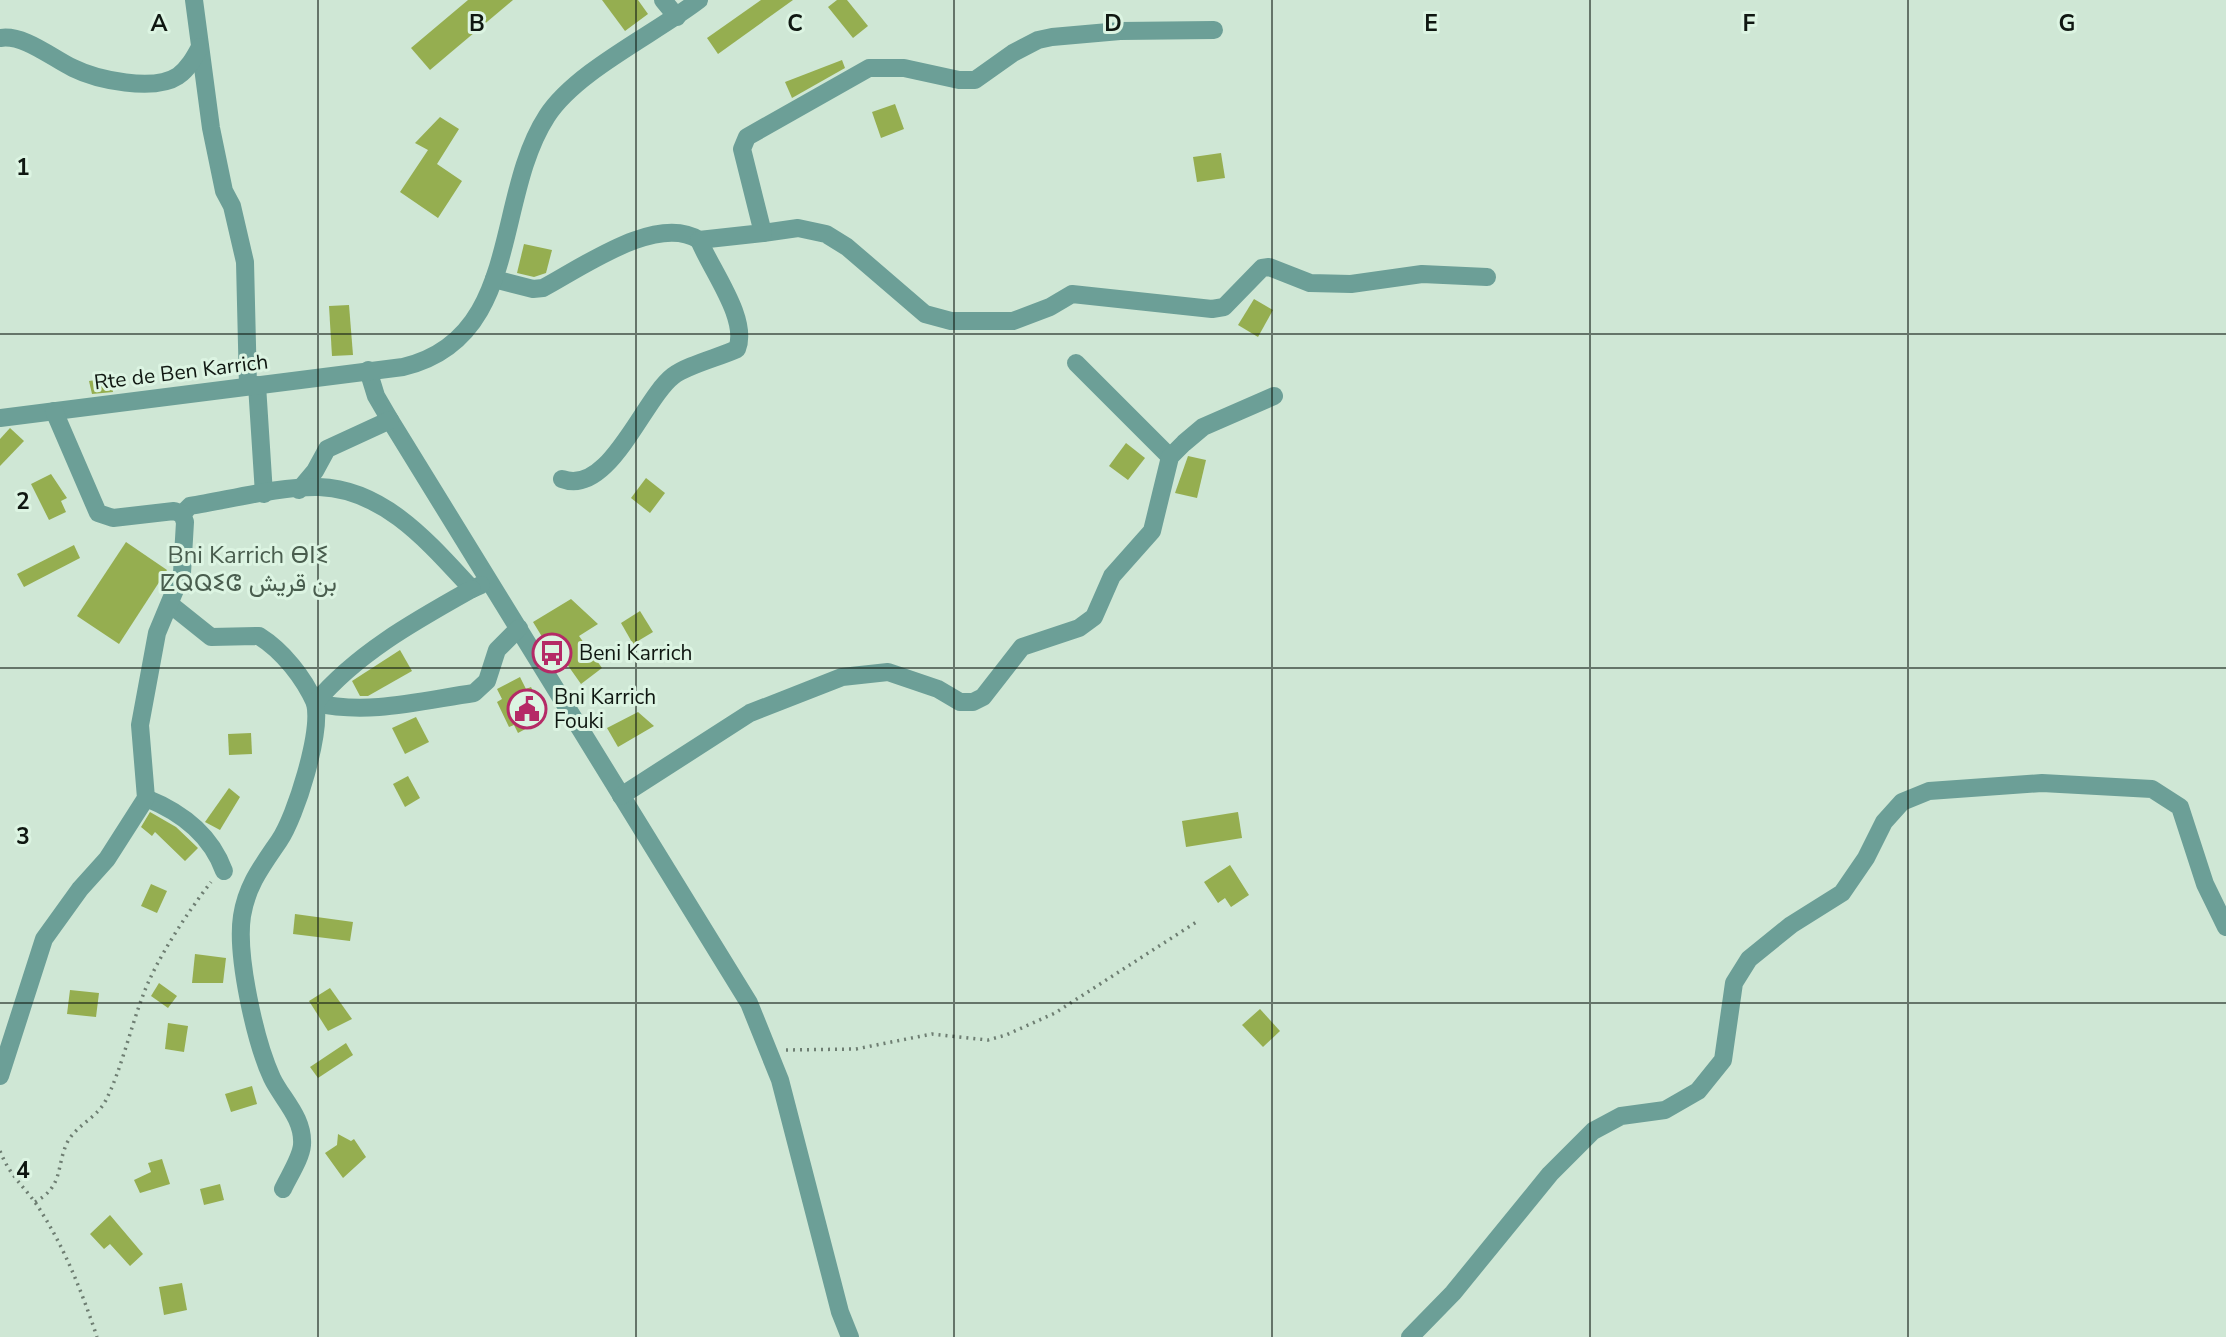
<svg xmlns="http://www.w3.org/2000/svg" width="2226" height="1337" font-family="'Nunito Sans',Vazirmatn,'Noto Sans Tifinagh',sans-serif">
<style>
.building{fill:#95ae50}
.lines{fill:none;stroke-linecap:round;stroke-linejoin:round}
.path{stroke:#6e7e72;stroke-width:3.5;stroke-dasharray:2 5;stroke-linecap:butt}
.minor{stroke:#6c9f97;stroke-width:18}
.grid{fill:none;stroke:#0f1711;stroke-width:2;stroke-opacity:0.55}
.labels{text-anchor:middle;stroke-width:6;stroke-linejoin:round;paint-order:stroke}
.street-label{font-size:21px;fill:#0f1711;stroke:#dcf4e2}
.poi-label{font-size:21px;fill:#0f1711;stroke:#dcf4e2;text-anchor:start}
.quarter-label{font-size:24px;fill:#495d4e;stroke:#dcf4e2}
.grid-label{font-size:23px;text-anchor:middle;font-weight:bold;fill:#0f1711;stroke:#dcf4e2;stroke-width:6;stroke-linejoin:round;paint-order:stroke}
</style>
<rect width="100%" height="100%" fill="#cfe7d5"/>
<g class="building">
<path d="M 468,0 L 513,0 L 430,70 L 411,48 Z"/>
<path d="M 602,0 L 638,0 L 648,14 L 625,31 Z"/>
<path d="M 761,0 L 793,0 L 718,54 L 707,38 Z"/>
<path d="M 837,0 L 847,0 L 868,26 L 853,38 L 828,7 Z"/>
<path d="M 842,60 L 845,68 L 792,98 L 785,82 Z"/>
<path d="M 895,104 L 904,129 L 881,138 L 872,112 Z"/>
<path d="M 440,117 L 459,129 L 437,164 L 462,181 L 438,218 L 400,192 L 428,150 L 415,143 Z"/>
<path d="M 1221,153 L 1225,178 L 1197,182 L 1193,157 Z"/>
<path d="M 524,244 L 552,250 L 546,273 L 534,277 L 517,273 Z"/>
<path d="M 1254,299 L 1273,310 L 1258,337 L 1238,325 Z"/>
<path d="M 349,305 L 353,355 L 332,356 L 329,306 Z"/>
<path d="M 111,378 L 113,392 L 92,394 L 89,381 Z"/>
<path d="M 10,428 L 24,441 L 0,466 L 0,439 Z"/>
<path d="M 1126,443 L 1145,458 L 1128,480 L 1109,466 Z"/>
<path d="M 1188,456 L 1206,460 L 1197,498 L 1175,493 Z"/>
<path d="M 51,474 L 67,498 L 61,501 L 66,512 L 49,520 L 31,484 Z"/>
<path d="M 646,478 L 665,493 L 650,513 L 631,498 Z"/>
<path d="M 126,542 L 167,570 L 119,644 L 77,616 Z"/>
<path d="M 74,545 L 80,558 L 24,587 L 17,574 Z"/>
<path d="M 571,599 L 598,624 L 579,636 L 602,668 L 581,684 L 557,650 L 552,653 L 533,622 Z"/>
<path d="M 640,611 L 653,632 L 633,644 L 621,623 Z"/>
<path d="M 400,650 L 412,671 L 368,696 L 360,696 L 352,681 Z"/>
<path d="M 520,677 L 526,689 L 531,687 L 542,709 L 538,711 L 542,720 L 518,733 L 514,725 L 509,727 L 497,702 L 502,699 L 497,689 Z"/>
<path d="M 638,712 L 654,726 L 618,747 L 607,728 Z"/>
<path d="M 416,717 L 429,742 L 405,754 L 392,728 Z"/>
<path d="M 251,733 L 252,754 L 229,755 L 228,734 Z"/>
<path d="M 408,776 L 420,798 L 405,807 L 393,784 Z"/>
<path d="M 229,788 L 240,797 L 220,830 L 205,822 Z"/>
<path d="M 150,812 L 176,827 L 198,848 L 185,861 L 155,832 L 152,836 L 141,827 Z"/>
<path d="M 1238,812 L 1242,838 L 1186,847 L 1182,821 Z"/>
<path d="M 1230,865 L 1249,895 L 1231,907 L 1225,898 L 1218,903 L 1204,882 Z"/>
<path d="M 151,884 L 167,891 L 157,913 L 141,906 Z"/>
<path d="M 295,914 L 353,922 L 350,941 L 293,934 Z"/>
<path d="M 195,954 L 226,958 L 223,983 L 192,983 Z"/>
<path d="M 159,983 L 177,996 L 168,1008 L 151,996 Z"/>
<path d="M 330,988 L 352,1019 L 328,1031 L 309,1001 Z"/>
<path d="M 70,990 L 99,993 L 96,1017 L 67,1014 Z"/>
<path d="M 1260,1009 L 1280,1031 L 1263,1047 L 1242,1025 Z"/>
<path d="M 168,1023 L 188,1026 L 184,1052 L 165,1049 Z"/>
<path d="M 346,1043 L 353,1055 L 318,1078 L 310,1067 Z"/>
<path d="M 252,1086 L 257,1104 L 231,1112 L 225,1094 Z"/>
<path d="M 338,1134 L 351,1141 L 354,1139 L 366,1157 L 343,1178 L 325,1153 L 337,1145 Z"/>
<path d="M 162,1159 L 170,1184 L 140,1193 L 134,1180 L 151,1172 L 148,1163 Z"/>
<path d="M 220,1184 L 224,1200 L 204,1205 L 200,1189 Z"/>
<path d="M 110,1215 L 143,1254 L 130,1266 L 110,1244 L 104,1249 L 90,1234 Z"/>
<path d="M 182,1283 L 187,1310 L 164,1315 L 159,1287 Z"/>
</g>
<g class="lines">
<g class="path">
<path d="M 786,1050 L 856,1049 L 932,1034 L 988,1040 L 1006,1035 L 1055,1013 L 1198,921"/>
<path d="M 0,1151 C 11,1179 28,1189 42,1213 C 66,1251 83,1295 97,1337"/>
<path d="M 35,1202 C 64,1186 56,1166 67,1143 C 76,1125 97,1118 106,1100 C 120,1073 131,1027 142,998 C 155,961 187,913 211,882"/>
</g>
<g class="minor">
<path d="M 194,0 L 211,128 L 224,191 L 232,206 L 245,262 L 248,386"/>
<path d="M 663,0 L 677,17"/>
<path d="M 0,38 C 24,34 52,58 73,68 C 97,80 154,92 178,76 C 188,69 194,58 200,47"/>
<path d="M 763,233 L 798,228 L 826,234 L 847,247 L 925,314 L 951,321 L 1013,321 L 1050,307 L 1072,294 L 1212,309 L 1224,307 L 1262,268 L 1269,267 L 1310,283 L 1351,284 L 1422,274 L 1487,277"/>
<path d="M 494,279 L 533,289 L 543,288 C 581,268 657,213 699,240"/>
<path d="M 1076,363 L 1170,457"/>
<path d="M 368,370 L 376,396 L 390,420 L 749,1003 L 780,1080 L 840,1312 L 850,1337"/>
<path d="M 257,385 L 264,494"/>
<path d="M 0,418 L 403,367 C 522,339 493,199 547,116 C 576,71 655,34 699,0"/>
<path d="M 562,479 C 609,497 643,399 673,376 C 687,365 720,357 737,349 C 749,319 711,270 699,240 L 763,233 L 742,149 L 747,137 L 869,68 L 904,68 L 959,80 L 975,80 L 1013,53 L 1038,40 L 1052,37 L 1120,31 L 1214,30"/>
<path d="M 299,490 L 315,471 L 327,449 L 390,420"/>
<path d="M 182,514 L 190,506 C 228,500 281,486 319,487 C 385,489 431,545 472,589 L 481,585"/>
<path d="M 171,605 L 211,637 L 259,636 C 283,651 304,678 315,703 C 369,715 420,701 474,693 L 487,681 L 497,650 L 519,628"/>
<path d="M 621,796 L 750,713 L 842,677 L 888,672 L 938,689 L 960,702 L 973,702 L 983,697 L 1022,647 L 1079,628 L 1094,617 L 1112,576 L 1152,531 L 1170,457 L 1184,443 L 1203,427 L 1274,396"/>
<path d="M 146,798 C 181,812 211,835 224,871"/>
<path d="M 0,1076 L 44,939 L 80,889 L 107,859 L 146,798 L 140,725 L 157,633 L 182,573 L 185,522 L 182,514 L 174,511 L 113,518 L 98,513 L 54,411"/>
<path d="M 283,1189 C 289,1176 301,1158 302,1145 C 304,1118 282,1099 272,1078 C 255,1041 236,955 242,916 C 247,885 262,866 279,841 C 296,816 322,732 315,703 C 357,653 415,621 472,589"/>
<path d="M 1410,1337 L 1453,1293 L 1550,1174 L 1593,1131 L 1621,1116 L 1665,1110 L 1698,1091 L 1723,1060 L 1734,983 L 1749,959 L 1791,925 L 1842,893 L 1866,858 L 1884,822 L 1902,802 L 1929,791 L 2042,783 L 2152,789 L 2180,807 L 2205,884 L 2226,927"/>
</g>
</g>
<path class="grid" d="M 318,0 L 318,1337M 636,0 L 636,1337M 954,0 L 954,1337M 1272,0 L 1272,1337M 1590,0 L 1590,1337M 1908,0 L 1908,1337M 0,334 L 2226,334M 0,668 L 2226,668M 0,1003 L 2226,1003"/>
<defs>
<symbol id="bus-ring" viewBox="-11 -11 22 22"><circle r="9.5" fill="#dcf4e2" stroke="#b52a66" stroke-width="1.5"/><path d="M-5-6H5V4H4V6H2V4H-2V6H-4V4H-5ZM-3.5-4V0h7V-4ZM-3.5 1.2v1.5H-2V1.2ZM2 1.2v1.5H3.5V1.2Z" fill="#b52a66"/></symbol>
<symbol id="civic-ring" viewBox="-11 -11 22 22"><circle r="9.5" fill="#dcf4e2" stroke="#b52a66" stroke-width="1.5"/><path d="M-.6-6.5H3V-4.5H.6V-3L4-1V1h2V6H-6V1h2V-1L-.6-3ZM-1.2 2.5V6h2.4V2.5Z" fill="#b52a66"/></symbol>
</defs>
<g fill-rule="evenodd">
<use href="#bus-ring" x="530" y="631" width="44" height="44"/>
<use href="#civic-ring" x="505" y="687" width="44" height="44"/>
</g>
<g class="labels">
<g class="street-label">
<text transform="translate(181 372) rotate(-7)" y="7">Rte de Ben Karrich</text>
</g>
<g class="poi-label">
<text x="579" y="660">Beni Karrich</text>
<text x="554" y="704">Bni Karrich<tspan x="554" dy="24">Fouki</tspan></text>
</g>
<g class="quarter-label">
<text x="248" y="563">Bni Karrich ⴱⵏⵉ<tspan x="248" dy="28">ⵇⵕⵕⵉⵛ بن قريش</tspan></text>
</g>
</g>
<g class="grid-label">
<text x="159" y="31">A</text>
<text x="477" y="31">B</text>
<text x="795" y="31">C</text>
<text x="1113" y="31">D</text>
<text x="1431" y="31">E</text>
<text x="1749" y="31">F</text>
<text x="2067" y="31">G</text>
<text x="23" y="175">1</text>
<text x="23" y="509">2</text>
<text x="23" y="844">3</text>
<text x="23" y="1178">4</text>
</g>
</svg>
